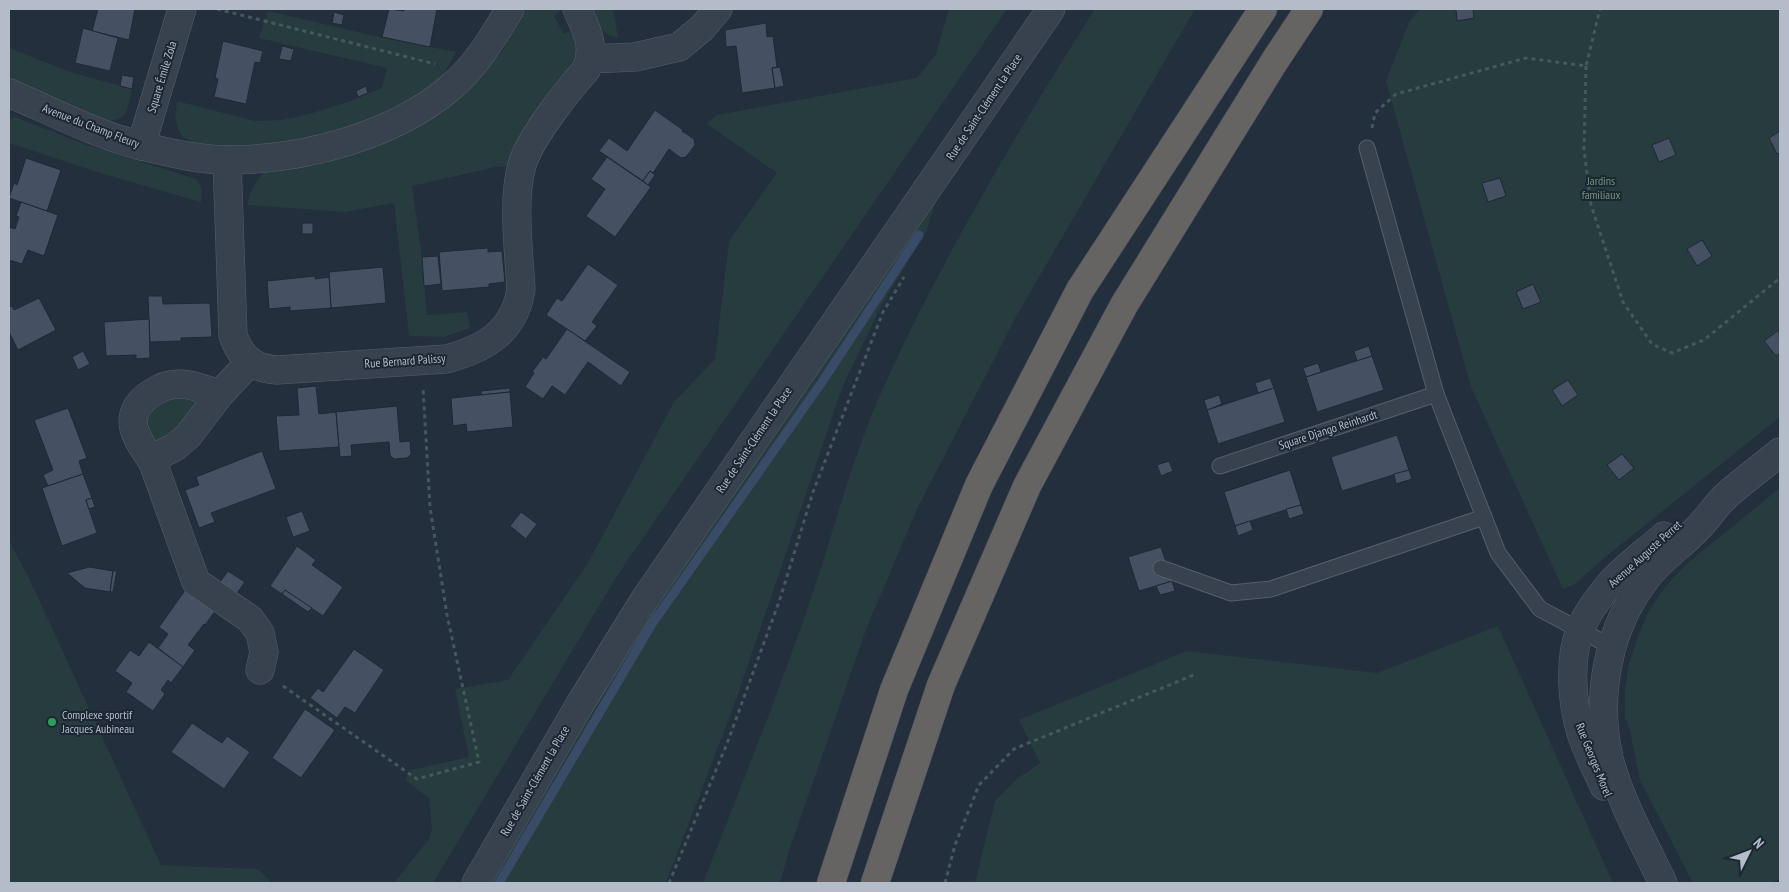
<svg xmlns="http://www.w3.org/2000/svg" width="1789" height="892" font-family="'PT Sans Narrow',sans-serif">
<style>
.green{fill:#263c3f}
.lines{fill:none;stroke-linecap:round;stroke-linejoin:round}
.stream{stroke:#394c67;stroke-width:9}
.building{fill:#455162;stroke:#1f2835}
.service-casing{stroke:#565f6c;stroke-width:17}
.minor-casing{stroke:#565f6c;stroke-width:29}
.tertiary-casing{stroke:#565f6c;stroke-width:29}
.trunk-casing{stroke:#434c59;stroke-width:29}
.path{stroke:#44595c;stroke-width:3;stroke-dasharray:4 4;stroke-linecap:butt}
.service{stroke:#38414e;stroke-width:15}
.minor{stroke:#38414e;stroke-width:28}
.tertiary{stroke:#38414e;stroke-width:28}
.trunk{stroke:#656462;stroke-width:28}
.leisure-dot{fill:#2e9e5b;stroke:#1d2633;stroke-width:2}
.labels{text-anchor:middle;stroke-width:4;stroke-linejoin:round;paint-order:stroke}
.street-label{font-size:12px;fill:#b4bcc9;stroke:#1d2633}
.park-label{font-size:12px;fill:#6b9a76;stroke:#1d2633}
.poi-label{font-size:12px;fill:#b4bcc9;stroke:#1d2633;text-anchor:start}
</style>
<rect width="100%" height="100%" fill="#242f3e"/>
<g class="green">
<path d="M 526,9 L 562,9 L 554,16 L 564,34 L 574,29 L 577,51 L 575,62 L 509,166 L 495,167 L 412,186 L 422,257 L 427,315 L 467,312 L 470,328 L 444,337 L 409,336 L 394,203 L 344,212 L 247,205 C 251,191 254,180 266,171 L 470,85 L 501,53 Z"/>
<path d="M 589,9 L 613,9 L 618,38 C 599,33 598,25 589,9 Z"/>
<path d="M 949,9 L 1007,9 L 617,576 L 433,883 L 394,883 L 429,839 L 432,829 L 429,798 L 405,780 L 411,770 L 469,757 L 455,689 L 508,680 L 588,563 L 674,402 L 715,359 L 729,241 L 777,173 L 707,124 L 717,115 L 917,78 L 936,54 Z"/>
<path d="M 1095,9 L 1195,9 L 1017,315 L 918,507 L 867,627 L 789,851 L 780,883 L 703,883 C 740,789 778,695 811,598 C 836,524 855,447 889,375 C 948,248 1020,127 1095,9 Z"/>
<path d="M 1420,9 L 1780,9 L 1780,417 L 1603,559 L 1574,585 L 1563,589 L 1471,387 L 1386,81 L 1409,22 Z"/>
<path d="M 268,11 L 379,37 L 456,52 L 438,85 L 375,121 L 320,137 L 250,150 L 216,149 L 194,143 L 183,137 L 179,131 L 175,119 L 177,101 L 255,121 L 282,120 L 309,114 L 348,102 L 382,88 L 387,68 L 259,38 Z"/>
<path d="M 9,48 L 70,72 L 132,89 C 128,113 125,125 97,119 L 9,81 Z"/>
<path d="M 15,117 L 84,144 L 196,179 L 202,189 L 201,202 L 97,172 L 9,143 L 9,120 Z"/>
<path d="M 938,195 L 926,232 L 882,304 L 842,388 L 737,697 L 666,883 L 490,883 L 658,599 Z"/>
<path d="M 170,393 L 193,398 L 196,403 L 196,412 L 165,440 L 156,440 L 146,436 L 144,409 Z"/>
<path d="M 1780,488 L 1780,879 L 1771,883 L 1693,883 L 1640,780 L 1630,731 L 1625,718 L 1625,690 L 1629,663 L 1638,636 L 1647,615 L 1659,595 L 1674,577 L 1690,561 Z"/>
<path d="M 9,541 L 29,578 L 161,865 L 258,869 L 272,883 L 9,883 Z"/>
<path d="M 1498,626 L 1613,883 L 975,883 L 995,801 L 1017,779 L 1040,763 L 1019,720 L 1187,651 L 1377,673 Z"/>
</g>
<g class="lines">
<path class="stream" d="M 499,883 L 652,624 L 822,382 L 919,235"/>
</g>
<g class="building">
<path d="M 98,9 L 135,9 L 129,40 L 92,31 Z"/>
<path d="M 389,9 L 404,11 L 404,9 L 437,9 L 430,47 L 382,37 Z"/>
<path d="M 1456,9 L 1473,9 L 1474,18 L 1457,21 Z"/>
<path d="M 334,12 L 344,15 L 342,25 L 332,23 Z"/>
<path d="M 766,23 L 767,37 L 773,36 L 777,67 L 772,68 L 775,88 L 742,93 L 736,46 L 726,47 L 725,30 Z"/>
<path d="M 83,28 L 118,38 L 110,71 L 75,63 Z"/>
<path d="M 223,41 L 263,51 L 260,63 L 255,62 L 246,104 L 214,97 L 218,79 L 215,78 Z"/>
<path d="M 282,46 L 294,49 L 291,61 L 279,59 Z"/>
<path d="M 780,67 L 784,86 L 775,88 L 772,68 Z"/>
<path d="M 122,75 L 134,77 L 132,89 L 120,86 Z"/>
<path d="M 366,86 L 368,93 L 358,97 L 356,91 Z"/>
<path d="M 655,110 L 683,130 L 682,131 L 694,139 L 695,145 L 686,157 L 681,158 L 669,149 L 653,173 L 650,171 L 643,181 L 599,151 L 609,138 L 627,151 Z"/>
<path d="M 1780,131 L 1780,153 L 1777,154 L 1769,138 Z"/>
<path d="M 1669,138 L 1676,155 L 1659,162 L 1652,145 Z"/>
<path d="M 607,157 L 651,187 L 615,237 L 586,216 L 605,189 L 591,179 Z"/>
<path d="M 26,158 L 61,170 L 47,211 L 9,198 L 14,183 L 17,185 Z"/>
<path d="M 650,171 L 655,175 L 648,185 L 643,181 Z"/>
<path d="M 1500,178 L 1506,196 L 1488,202 L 1482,183 Z"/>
<path d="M 21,202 L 58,215 L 44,256 L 28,250 L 22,264 L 9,260 L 9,227 L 15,229 L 19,217 L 16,216 Z"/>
<rect x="302" y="223" width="11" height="11"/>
<path d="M 1702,240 L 1712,256 L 1697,266 L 1687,249 Z"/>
<path d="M 488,248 L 488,252 L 502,251 L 505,282 L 489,284 L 489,287 L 442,291 L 439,252 Z"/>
<path d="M 438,256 L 441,284 L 424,286 L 422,257 Z"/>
<path d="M 588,264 L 618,285 L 592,322 L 597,326 L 585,341 L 546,315 L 557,298 L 562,301 Z"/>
<path d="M 383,267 L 386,303 L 331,308 L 329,272 Z"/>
<path d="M 315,276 L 315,279 L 329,277 L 331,308 L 290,311 L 290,307 L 269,309 L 267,281 Z"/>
<path d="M 1533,284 L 1541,302 L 1523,309 L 1516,292 Z"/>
<path d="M 148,296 L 162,296 L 163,304 L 210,303 L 212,337 L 181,338 L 181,341 L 150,342 Z"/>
<path d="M 39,298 L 56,330 L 18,350 L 9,332 L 9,307 L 12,306 L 14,310 Z"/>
<path d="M 149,319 L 150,358 L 136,359 L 136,355 L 106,356 L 104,322 Z"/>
<path d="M 567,329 L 630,372 L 621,386 L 588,362 L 565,395 L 552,386 L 543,399 L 525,387 L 534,373 L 532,372 L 543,357 L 546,359 Z"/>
<path d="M 1779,330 L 1780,353 L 1776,356 L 1764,341 Z"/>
<path d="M 1369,346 L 1372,356 L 1357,361 L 1354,351 Z"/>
<path d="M 83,351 L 90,364 L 78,370 L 72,357 Z"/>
<path d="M 1372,356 L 1384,390 L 1317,412 L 1306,377 Z"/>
<path d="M 1318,363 L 1321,372 L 1306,377 L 1303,368 Z"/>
<path d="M 1270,378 L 1274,388 L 1258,393 L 1255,383 Z"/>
<path d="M 1568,380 L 1578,395 L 1562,406 L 1552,390 Z"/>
<path d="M 316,386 L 319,414 L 336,412 L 339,447 L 279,451 L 276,416 L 299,415 L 297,388 Z"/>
<path d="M 510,388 L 510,392 L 481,395 L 481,391 Z"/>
<path d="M 1274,388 L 1285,422 L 1218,444 L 1207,410 Z"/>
<path d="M 510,392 L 513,427 L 467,432 L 466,424 L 453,426 L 451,398 Z"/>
<path d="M 1219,395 L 1222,404 L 1207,410 L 1204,400 Z"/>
<path d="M 397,406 L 400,442 L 410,441 L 411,454 L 407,458 L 394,459 L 390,455 L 389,442 L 351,445 L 352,456 L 340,457 L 336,412 Z"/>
<path d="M 68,408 L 87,458 L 79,461 L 83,474 L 48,486 L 43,475 L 53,470 L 34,420 Z"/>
<path d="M 1397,435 L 1409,470 L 1342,491 L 1331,457 Z"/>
<path d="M 262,451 L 276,489 L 211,513 L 215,522 L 199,528 L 185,490 L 199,485 L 196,477 Z"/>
<path d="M 1622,454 L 1634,468 L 1619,480 L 1607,465 Z"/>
<path d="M 1169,461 L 1173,471 L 1161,476 L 1157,465 Z"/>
<path d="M 1290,470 L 1301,505 L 1235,526 L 1224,492 Z"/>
<path d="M 1409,470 L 1412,479 L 1396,484 L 1394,474 Z"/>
<path d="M 83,474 L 92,498 L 86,500 L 97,533 L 62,546 L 42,488 Z"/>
<path d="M 92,498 L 95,507 L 89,509 L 86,500 Z"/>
<path d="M 1301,505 L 1304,514 L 1289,519 L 1286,509 Z"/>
<path d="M 302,511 L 310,531 L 293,537 L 286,517 Z"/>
<path d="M 521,512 L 537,524 L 526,539 L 510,526 Z"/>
<path d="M 1250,521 L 1253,530 L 1238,536 L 1235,526 Z"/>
<path d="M 297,546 L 316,560 L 312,565 L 343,587 L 323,616 L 285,590 L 282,594 L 270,586 Z"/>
<path d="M 1161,547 L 1172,581 L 1139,591 L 1128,557 Z"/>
<path d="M 89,567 L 113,571 L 110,592 L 85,588 L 67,573 Z"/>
<path d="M 113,571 L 117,571 L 113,592 L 110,592 Z"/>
<path d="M 228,571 L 245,582 L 237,593 L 220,582 Z"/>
<path d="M 1172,581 L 1175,591 L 1160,595 L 1156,586 Z"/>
<path d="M 186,589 L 216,610 L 205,625 L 204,624 L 188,645 L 195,650 L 183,667 L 158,648 L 168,634 L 159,627 Z"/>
<path d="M 285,590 L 312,608 L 308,612 L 282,594 Z"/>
<path d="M 149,642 L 183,667 L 171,683 L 168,680 L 161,690 L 165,694 L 153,711 L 126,692 L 132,683 L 115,671 L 130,650 L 139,656 Z"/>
<path d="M 354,649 L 384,670 L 355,713 L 345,707 L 337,718 L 310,698 L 318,688 L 323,692 Z"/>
<path d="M 305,709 L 335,730 L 301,778 L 272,758 Z"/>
<path d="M 192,723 L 222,743 L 227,736 L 250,752 L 224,789 L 171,752 Z"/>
</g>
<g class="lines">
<defs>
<g id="service">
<path d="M 1367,148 L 1436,394 L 1498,553 L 1540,609 L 1612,647"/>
<path d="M 1220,466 L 1436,394"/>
<path d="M 1161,568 L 1231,593 L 1271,589 L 1484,517"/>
</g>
<g id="minor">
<path d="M 591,59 L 635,57 L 679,47 L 702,28 L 718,9"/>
<path d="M 9,93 C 52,111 96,135 142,146 C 170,153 200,160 228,160 C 303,160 394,136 451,87 C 477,65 493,37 510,9"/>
<path d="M 141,146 L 182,9"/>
<path d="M 227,160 L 233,335 C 240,357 254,369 277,370 L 446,359 C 485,349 515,331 521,289 C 519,252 512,200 522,165 C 530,138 567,91 586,70 C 596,45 587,31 577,9"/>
<path d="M 220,394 C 208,391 195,385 182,384 C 163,383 134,398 133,421 C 133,436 146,451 153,463 L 163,453 L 175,447 L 188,436 L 220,394 L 249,363"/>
<path d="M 153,463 L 196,582 L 250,619 L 260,633 L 264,652 L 260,670"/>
</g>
<g id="tertiary">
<path d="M 1604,786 C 1596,769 1587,751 1581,733 C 1572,704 1568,658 1581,628 C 1587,612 1599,597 1610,584 C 1626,566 1646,552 1664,536"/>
<path d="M 476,883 L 580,704 L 645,599 L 1051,9"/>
<path d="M 1663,883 C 1644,843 1620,801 1609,758 C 1595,696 1608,626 1648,576 C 1662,558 1682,545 1697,529 C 1708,518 1716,505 1727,495 C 1744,480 1763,466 1780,452"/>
</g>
<g id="trunk">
<path d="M 831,883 L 894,690 L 979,485 L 1080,290 L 1263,9"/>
<path d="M 875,883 L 941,685 L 1027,486 L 1124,305 L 1274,62 L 1309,9"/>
</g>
</defs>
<use href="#service" class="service-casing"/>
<use href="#minor" class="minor-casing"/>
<use href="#tertiary" class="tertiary-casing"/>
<use href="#trunk" class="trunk-casing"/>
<g class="path">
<path d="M 217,9 L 435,64"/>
<path d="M 1586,66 L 1584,150 L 1591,205 L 1623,302 L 1652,344 L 1672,353 L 1704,340 L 1780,278"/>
<path d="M 1372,128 L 1375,113 L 1396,94 L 1526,58 L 1586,66 L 1600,9"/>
<path d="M 283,686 L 417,779 L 479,762 L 447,615 L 430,507 L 423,388"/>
<path d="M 669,883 L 728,741 L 780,599 L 813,492 L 883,312 L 904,277"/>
<path d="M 945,883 L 955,845 L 979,785 L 1014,749 L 1196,674"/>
</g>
<use href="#service" class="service"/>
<use href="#minor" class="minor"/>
<use href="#tertiary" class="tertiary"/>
<use href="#trunk" class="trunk"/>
</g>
<circle class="leisure-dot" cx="52" cy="722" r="5"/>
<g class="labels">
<g class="street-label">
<text transform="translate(162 77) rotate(-73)" y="4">Square Émile Zola</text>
<text transform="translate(984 107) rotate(-56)" y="4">Rue de Saint-Clément la Place</text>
<text transform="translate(91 126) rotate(21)" y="4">Avenue du Champ Fleury</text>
<text transform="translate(405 361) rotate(-4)" y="4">Rue Bernard Palissy</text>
<text transform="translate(1328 430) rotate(-18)" y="4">Square Django Reinhardt</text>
<text transform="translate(754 440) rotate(-56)" y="4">Rue de Saint-Clément la Place</text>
<text transform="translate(1645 554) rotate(-42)" y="4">Avenue Auguste Perret</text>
<text transform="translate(1594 760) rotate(68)" y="4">Rue Georges Morel</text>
<text transform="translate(535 781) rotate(-60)" y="4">Rue de Saint-Clément la Place</text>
</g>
<g class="park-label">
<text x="1601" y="185">Jardins<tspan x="1601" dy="14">familiaux</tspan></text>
</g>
<g class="poi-label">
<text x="62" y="719">Complexe sportif<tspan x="62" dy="14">Jacques Aubineau</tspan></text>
</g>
</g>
<rect width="1789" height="892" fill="none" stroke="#b4bcc9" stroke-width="20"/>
<g transform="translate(1749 852) rotate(48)" stroke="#1d2633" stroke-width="4" paint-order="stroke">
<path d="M0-4L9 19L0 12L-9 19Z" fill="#b4bcc9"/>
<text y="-8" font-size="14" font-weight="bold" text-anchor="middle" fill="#b4bcc9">N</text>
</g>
</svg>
